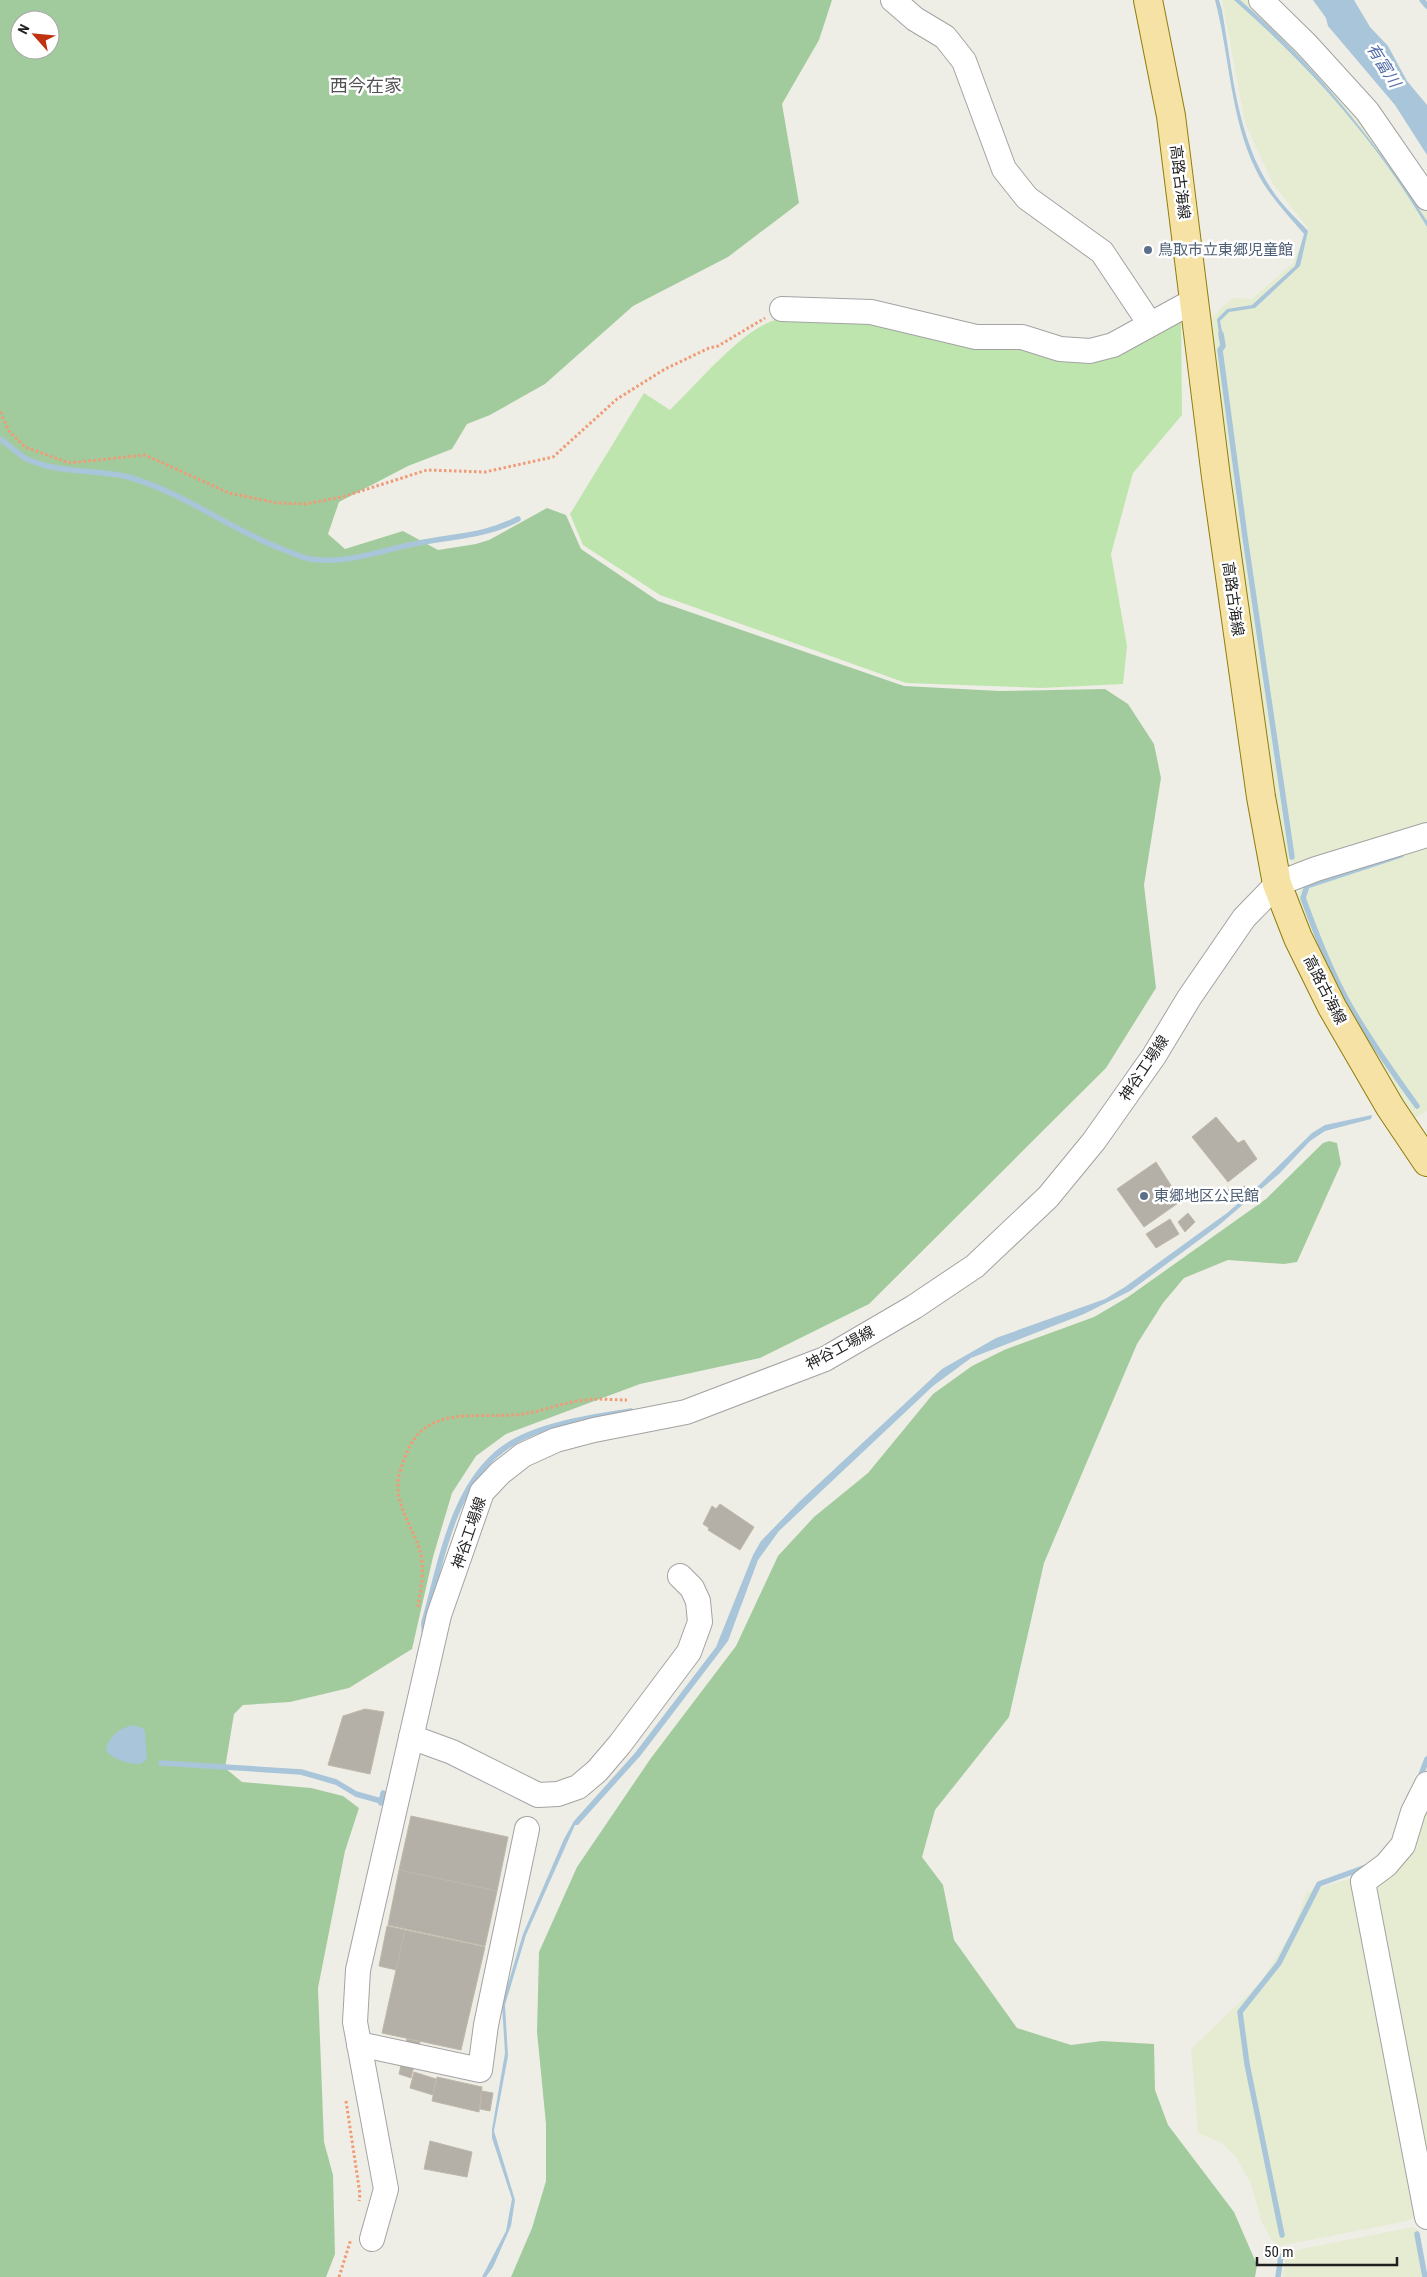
<svg xmlns="http://www.w3.org/2000/svg" width="1427" height="2277" font-family="'Roboto Condensed','Noto Sans JP',sans-serif">
<style>
.farmland{fill:#e5ecd2}
.grass{fill:#bfe5af}
.forest{fill:#a2cb9d;fill-rule:evenodd}
.water{fill:#a9c5d9}
.lines{fill:none;stroke-linecap:round;stroke-linejoin:round}
.stream{stroke:#a9c5d9;stroke-width:5.5}
.building{fill:#b4b0a8;stroke:#bfb7a9}
.minor-casing{stroke:#a3a3a3;stroke-width:26}
.major-casing{stroke:#8f7d0b;stroke-width:30}
.path{stroke:#f09a76;stroke-width:3;stroke-dasharray:2.5 2.5;stroke-linecap:butt}
.minor{stroke:#fff;stroke-width:24}
.major{stroke:#f5e2a4;stroke-width:28}
.service-dot{fill:#5c6f8a;stroke:#fff;stroke-width:2}
.labels{text-anchor:middle;stroke-width:5;stroke-linejoin:round;paint-order:stroke}
.street-label{font-size:15px;fill:#1f1f1f;stroke:#fff}
.service-label{font-size:15px;fill:#4e5e75;stroke:#fff;text-anchor:start}
.water-label{font-size:16px;font-style:italic;fill:#526ca8;stroke:#fff}
.quarter-label{font-size:18px;fill:#525252;stroke:#fff}
</style>
<rect width="100%" height="100%" fill="#efeee6"/>
<g class="farmland">
<path d="M 1222,0 L 1250,0 L 1338,90 L 1427,208 L 1427,825 L 1295,863 L 1282,857 L 1255,667 L 1209,320 L 1232,298 L 1252,299 L 1293,263 L 1308,228 L 1273,184 L 1245,123 Z"/>
<path d="M 1427,843 L 1427,1111 L 1412,1120 L 1338,1006 L 1293,901 L 1303,883 Z"/>
<path d="M 1427,1796 L 1427,2191 L 1372,1893 Z"/>
<path d="M 1352,1878 L 1358,1887 L 1416,2212 L 1413,2218 L 1407,2221 L 1279,2246 L 1272,2241 L 1262,2223 L 1251,2184 L 1235,2156 L 1222,2143 L 1198,2133 L 1191,2049 L 1260,1983 L 1292,1932 L 1307,1892 Z"/>
<path d="M 1413,2227 L 1419,2230 L 1427,2277 L 1283,2277 L 1286,2252 Z"/>
</g>
<path class="grass" d="M 821,312 L 1021,342 L 1069,359 L 1181,316 L 1182,415 L 1133,473 L 1111,554 L 1127,646 L 1123,684 L 1042,688 L 906,683 L 660,595 L 583,545 L 570,514 L 644,393 L 670,410 C 696,385 739,333 772,321 C 787,316 804,315 821,312 Z"/>
<g class="forest">
<path d="M 0,0 L 832,0 L 819,40 L 782,104 L 799,203 L 728,257 L 633,306 L 545,384 L 490,415 L 467,424 L 452,449 L 408,466 L 339,502 L 328,534 L 345,549 L 403,531 L 438,550 L 476,544 L 489,540 L 547,508 L 566,515 L 581,549 L 658,601 L 904,686 L 1000,691 L 1105,689 L 1128,704 L 1154,744 L 1161,778 L 1144,885 L 1156,988 L 1106,1068 L 869,1304 L 760,1358 L 640,1384 L 506,1434 L 476,1456 L 452,1493 L 433,1557 L 412,1649 L 349,1688 L 290,1702 L 243,1705 L 234,1714 L 225,1768 L 242,1782 L 311,1788 L 343,1796 L 359,1808 L 345,1851 L 318,1988 L 324,2142 L 333,2175 L 335,2254 L 326,2277 L 0,2277 ZM 20,20 L 50,20 L 50,50 L 20,50 Z"/>
<path d="M 1329,1141 L 1337,1143 L 1341,1164 L 1297,1262 L 1284,1264 L 1228,1260 L 1184,1278 L 1163,1303 L 1137,1344 L 1044,1563 L 1009,1717 L 935,1810 L 922,1857 L 943,1885 L 954,1940 L 1017,2028 L 1071,2045 L 1102,2041 L 1154,2044 L 1155,2090 L 1168,2125 L 1234,2212 L 1257,2265 L 1255,2277 L 511,2277 L 532,2228 L 546,2181 L 546,2124 L 537,2032 L 539,1952 L 577,1867 L 651,1758 L 736,1646 L 778,1556 L 814,1517 L 868,1473 L 933,1394 L 972,1366 L 1004,1350 L 1094,1317 L 1128,1297 L 1266,1199 L 1323,1143 Z"/>
</g>
<g class="water">
<path d="M 1215,0 L 1219,0 L 1222,10 C 1233,73 1237,144 1277,197 C 1286,209 1298,220 1308,231 L 1300,266 L 1255,308 L 1229,312 L 1220,321 L 1224,341 L 1220,342 L 1217,319 L 1227,309 L 1252,305 L 1295,266 L 1304,234 C 1287,214 1268,195 1256,170 C 1230,117 1230,57 1215,0 Z"/>
<path d="M 1234,0 L 1240,0 C 1314,64 1373,139 1427,221 L 1427,227 C 1377,141 1309,66 1234,0 Z"/>
<path d="M 1313,0 L 1354,0 L 1370,27 L 1388,46 L 1407,81 L 1427,105 L 1427,155 L 1395,105 L 1328,26 L 1326,18 Z"/>
<path d="M 1372,1115 L 1371,1119 L 1325,1131 L 1310,1141 L 1280,1173 L 1218,1226 L 1130,1291 L 1084,1314 L 971,1358 L 933,1386 L 779,1531 L 758,1560 L 728,1641 L 641,1755 L 578,1825 L 575,1825 L 526,1935 L 505,2005 L 508,2056 L 494,2131 L 515,2200 L 511,2226 L 493,2267 L 486,2277 L 482,2277 L 506,2231 L 512,2199 L 492,2138 L 492,2129 L 505,2053 L 502,2004 L 523,1934 L 564,1839 L 574,1821 L 635,1753 L 716,1647 L 753,1555 L 761,1541 L 799,1502 L 942,1369 L 996,1338 L 1105,1299 L 1125,1287 L 1227,1213 L 1258,1186 L 1312,1133 L 1325,1125 Z"/>
<path d="M 632,1408 L 634,1412 C 595,1419 551,1425 516,1444 C 447,1483 440,1589 420,1657 L 416,1657 L 422,1635 L 421,1623 C 439,1561 451,1472 515,1438 C 550,1420 594,1414 632,1408 Z"/>
<path d="M 134,1725 L 144,1729 L 145,1733 L 147,1759 L 141,1764 C 130,1765 113,1759 106,1751 C 107,1737 121,1727 134,1725 Z"/>
</g>
<g class="lines">
<g class="stream">
<path d="M 1422,0 L 1427,6"/>
<path d="M 1221,334 L 1223,346 L 1220,350 L 1245,537 L 1292,857"/>
<path d="M 0,439 C 9,445 18,454 27,459 C 59,474 95,469 128,477 C 183,492 229,529 282,549 C 291,552 301,558 311,559 C 347,565 384,549 419,543 C 453,536 486,536 518,519"/>
<path d="M 1401,855 L 1307,886 L 1303,898 C 1316,933 1330,970 1349,1004 C 1369,1039 1393,1073 1417,1106"/>
<path d="M 161,1763 L 301,1772 L 336,1782 L 356,1794 L 381,1801"/>
<path d="M 1419,1780 L 1427,1759"/>
<path d="M 381,1803 L 383,1793"/>
<path d="M 1417,2234 L 1425,2277"/>
<path d="M 1282,2235 L 1247,2064 L 1240,2012 L 1279,1963 L 1319,1884 L 1366,1867"/>
<path d="M 1278,2277 L 1281,2256"/>
</g>
</g>
<g class="building">
<path d="M 1216,1117 L 1238,1143 L 1244,1140 L 1257,1159 L 1228,1182 L 1192,1137 Z"/>
<path d="M 1156,1162 L 1181,1201 L 1144,1227 L 1117,1189 Z"/>
<path d="M 1245,1186 L 1247,1193 L 1237,1197 L 1234,1192 Z"/>
<path d="M 1229,1189 L 1234,1198 L 1225,1203 L 1220,1194 Z"/>
<path d="M 1188,1213 L 1195,1222 L 1185,1232 L 1178,1222 Z"/>
<path d="M 1170,1219 L 1179,1234 L 1156,1248 L 1146,1234 Z"/>
<path d="M 720,1504 L 754,1527 L 740,1550 L 708,1530 L 709,1528 L 703,1524 L 712,1506 L 716,1509 Z"/>
<path d="M 365,1709 L 384,1712 L 370,1774 L 328,1765 L 343,1716 Z"/>
<path d="M 411,1816 L 508,1837 L 497,1891 L 399,1870 Z"/>
<path d="M 399,1870 L 497,1891 L 485,1946 L 388,1925 Z"/>
<path d="M 387,1926 L 405,1930 L 396,1970 L 379,1966 Z"/>
<path d="M 405,1930 L 485,1947 L 461,2050 L 382,2033 Z"/>
<path d="M 407,2039 L 420,2042 L 411,2078 L 399,2074 Z"/>
<path d="M 414,2072 L 436,2079 L 433,2095 L 410,2088 Z"/>
<path d="M 437,2077 L 482,2087 L 479,2112 L 432,2101 Z"/>
<path d="M 482,2091 L 493,2093 L 490,2111 L 480,2109 Z"/>
<path d="M 430,2141 L 472,2152 L 467,2177 L 424,2169 Z"/>
</g>
<g class="lines">
<defs>
<g id="minor">
<path d="M 893,0 L 915,19 L 945,37 L 964,61 L 1004,169 L 1027,198 L 1102,252 L 1150,324"/>
<path d="M 1261,0 L 1306,44 L 1367,111 L 1427,198"/>
<path d="M 782,309 L 871,312 L 976,337 L 1022,337 L 1060,349 L 1090,351 L 1113,345 L 1195,300"/>
<path d="M 411,1737 L 452,1752 L 538,1795 L 558,1794 L 578,1787 L 597,1771 L 620,1744 L 689,1652 L 700,1622 L 698,1601 L 692,1588 L 680,1576"/>
<path d="M 1427,1784 L 1413,1812 L 1403,1845 L 1386,1865 L 1363,1882 L 1427,2217"/>
<path d="M 359,2044 L 480,2070 L 486,2025 L 527,1829"/>
<path d="M 372,2239 L 386,2189 L 355,2022 L 358,1970 L 439,1615 L 482,1492 L 500,1473 L 523,1455 L 556,1440 L 594,1430 L 686,1412 L 825,1359 L 914,1307 L 975,1266 L 1048,1197 L 1094,1141 L 1154,1056 L 1189,998 L 1244,918 L 1277,884 L 1316,869 L 1427,835"/>
</g>
<path id="major" d="M 1148,0 L 1171,116 L 1216,477 L 1261,797 L 1277,884 L 1298,938 L 1332,1007 L 1390,1107 L 1427,1162"/>
</defs>
<use href="#minor" class="minor-casing"/>
<use href="#major" class="major-casing"/>
<g class="path">
<path d="M 0,412 L 9,431 L 25,447 L 69,463 L 145,455 L 229,493 L 277,503 L 305,504 L 342,497 L 427,470 L 485,472 L 553,457 L 617,399 L 665,369 L 709,348 L 718,346 L 765,318"/>
<path d="M 418,1607 C 421,1589 425,1569 420,1551 C 414,1531 400,1511 398,1490 C 397,1479 401,1467 405,1457 C 424,1402 478,1420 523,1414 C 544,1411 564,1402 585,1400 C 599,1398 614,1400 627,1400"/>
<path d="M 346,2101 L 360,2194 L 359,2201"/>
<path d="M 339,2277 L 351,2239"/>
</g>
<use href="#minor" class="minor"/>
<use href="#major" class="major"/>
</g>
<g class="service-dot">
<circle cx="1148" cy="250" r="5"/>
<circle cx="1144" cy="1196" r="5"/>
</g>
<g class="labels">
<g class="street-label">
<text transform="translate(1180 182) rotate(83)" y="5">高路古海線</text>
<text transform="translate(1233 599) rotate(82)" y="5">高路古海線</text>
<text transform="translate(1325 990) rotate(63)" y="5">高路古海線</text>
<text transform="translate(1144 1068) rotate(-56)" y="5">神谷工場線</text>
<text transform="translate(840 1348) rotate(-28)" y="5">神谷工場線</text>
<text transform="translate(469 1533) rotate(-71)" y="5">神谷工場線</text>
</g>
<g class="service-label">
<text x="1158" y="255">鳥取市立東郷児童館</text>
<text x="1154" y="1201">東郷地区公民館</text>
</g>
<g class="water-label">
<text transform="translate(1384 65) rotate(58)" y="6">有富川</text>
</g>
<g class="quarter-label">
<text x="366" y="92">西今在家</text>
</g>
</g>
<g transform="translate(35 35) rotate(297)"><circle r="24" fill="#ffffff" stroke="#a5a5a5"/>
<path d="M0-4L9 19L0 12L-9 19Z" fill="#bf310f"/>
<text y="-8" font-size="14" font-weight="bold" text-anchor="middle" fill="#1f1f1f">N</text>
</g>
<path d="M1257 2257v8h140v-8" fill="none" stroke="#1f1f1f" stroke-width="2.5"/>
<text x="1264" y="2257" font-size="15" fill="#1f1f1f" stroke="#ffffff" stroke-width="4" paint-order="stroke">50 m</text>
</svg>
